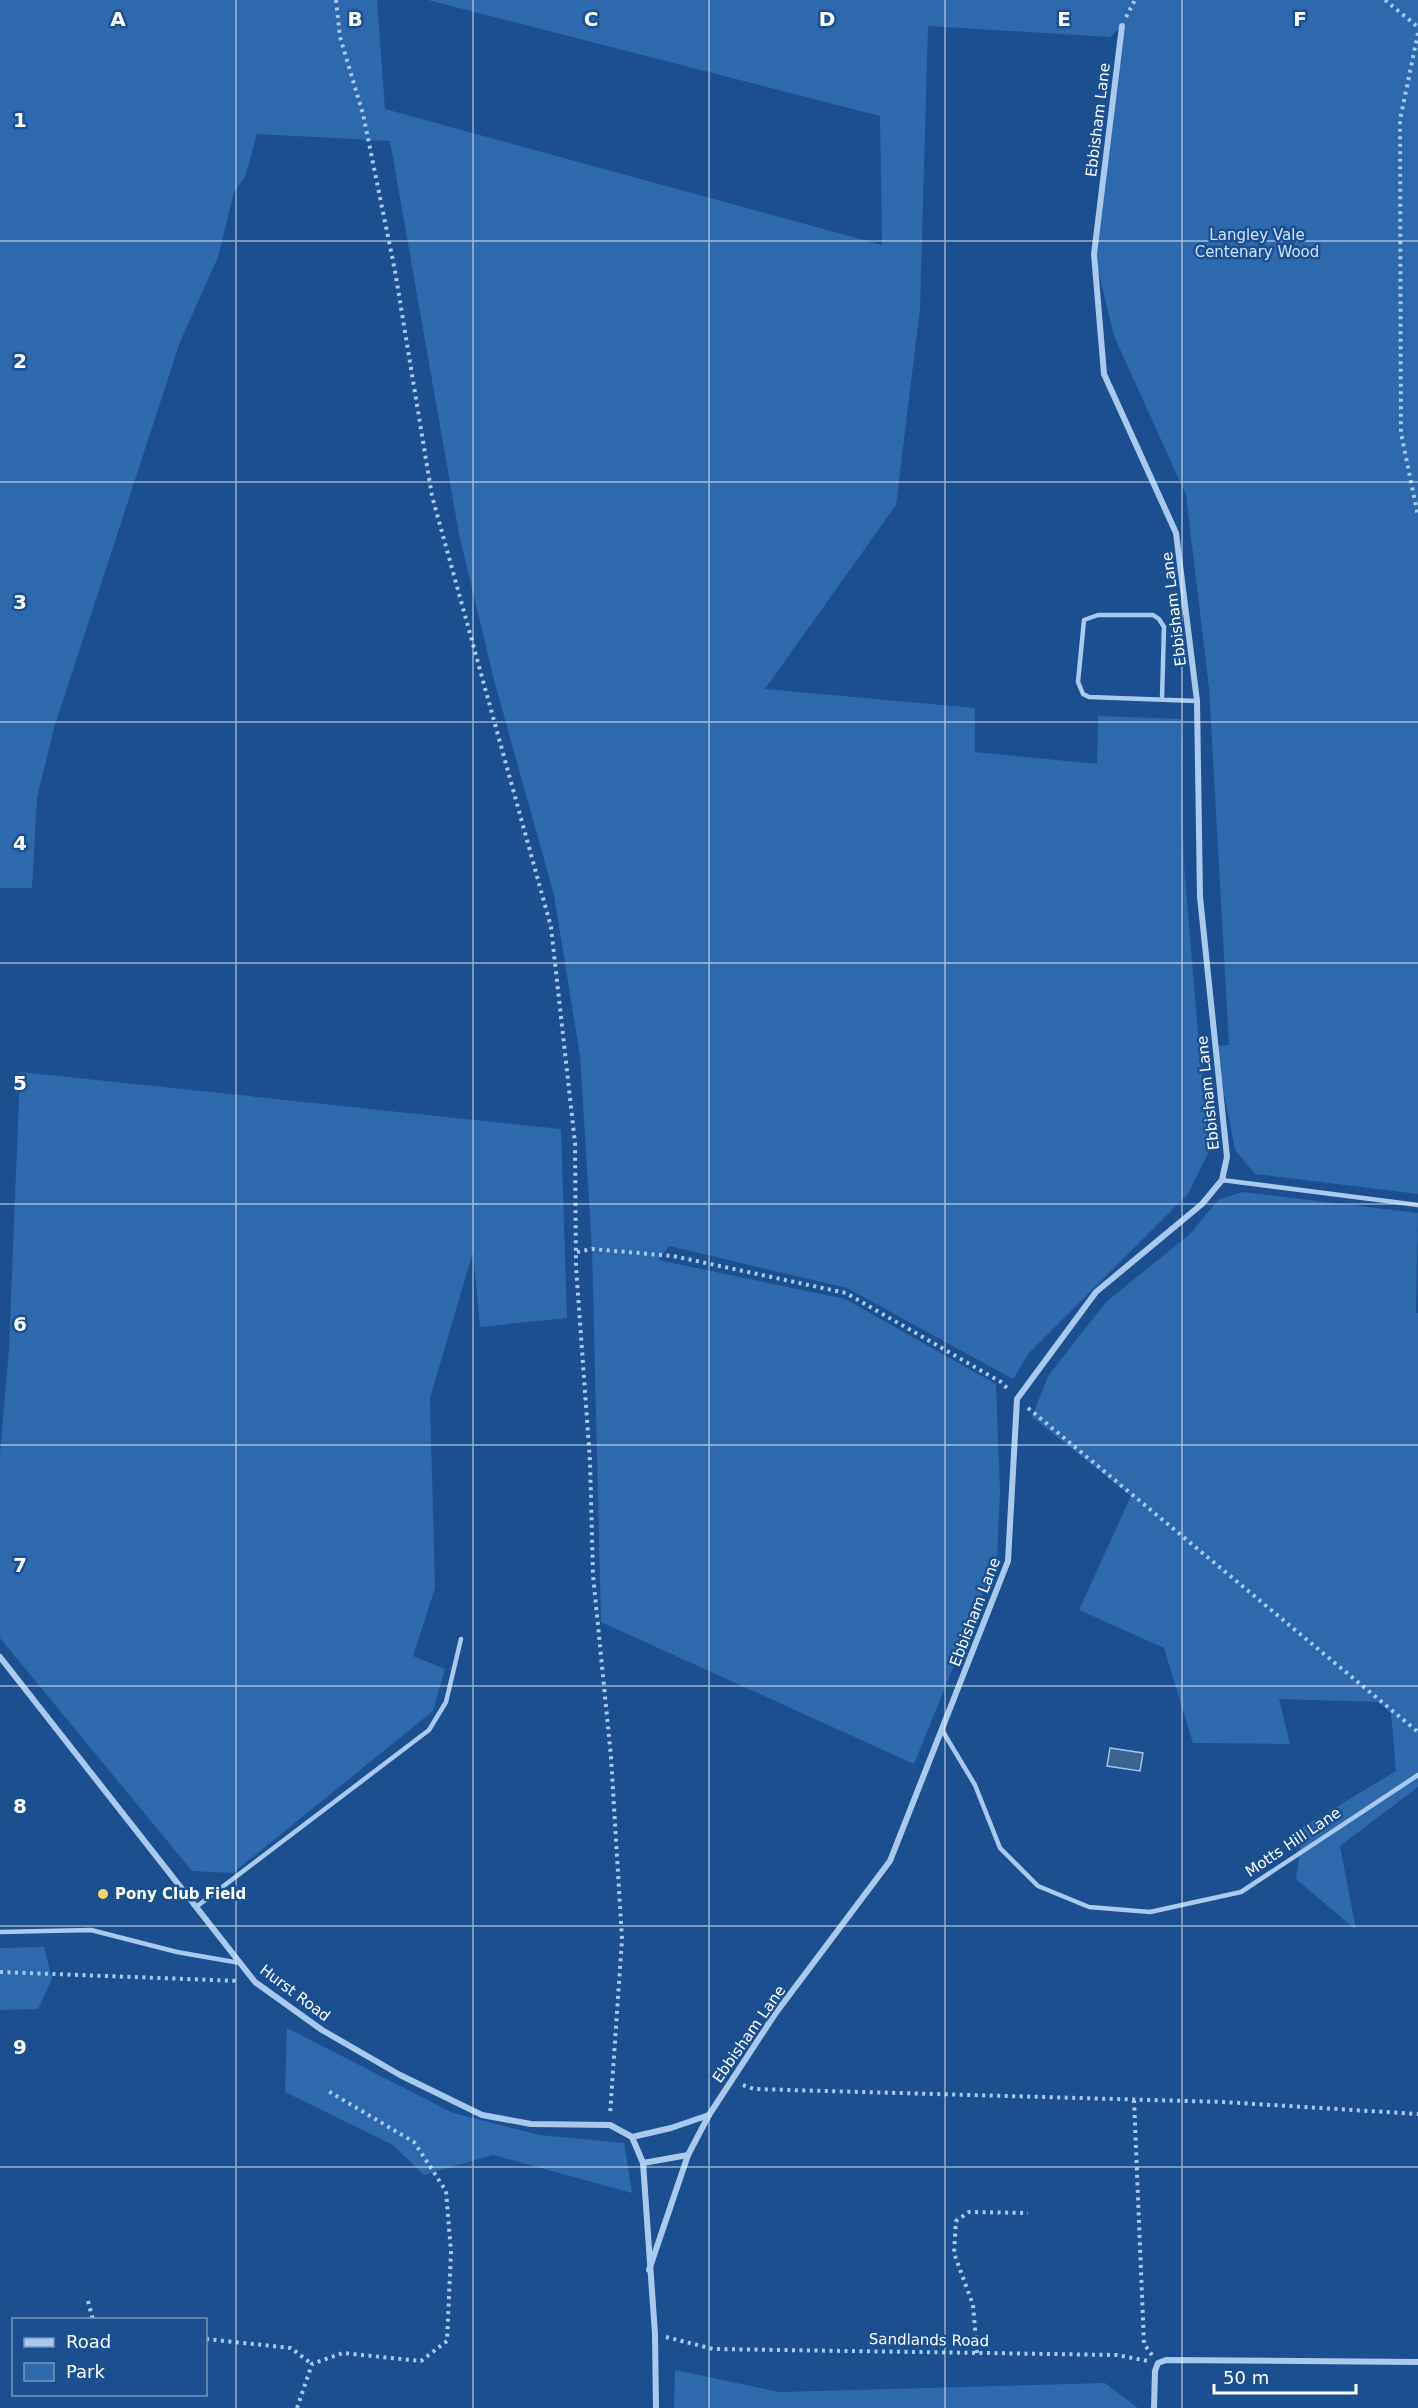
<svg xmlns="http://www.w3.org/2000/svg" width="1418" height="2408" font-family="'DejaVu Sans',sans-serif">
<style>
.green{fill:#2e69ad}
.water{fill:#3c6290;stroke:#9cc4f0;stroke-width:1.5}
.lines{fill:none;stroke-linecap:round;stroke-linejoin:round}
.path{stroke:#a9c9ee;stroke-width:4;stroke-dasharray:3 4.5;stroke-linecap:butt}
.service{stroke:#a9c9ee;stroke-width:4.5}
.minor{stroke:#a9c9ee;stroke-width:6}
.grid{fill:none;stroke:#fff;stroke-width:1.5;stroke-opacity:0.55}
.poi-dot{fill:#ffd166;stroke:#1b4f8f;stroke-width:2}
.labels{text-anchor:middle;stroke-width:5;stroke-linejoin:round;paint-order:stroke}
.street-label{font-size:15px;fill:#fff;stroke:#1b4f8f}
.park-label{font-size:15px;fill:#cfe3fa;stroke:#1b4f8f}
.poi-label{font-size:15px;font-weight:bold;fill:#fff;stroke:#1b4f8f;text-anchor:start}
.grid-label{font-size:20px;text-anchor:middle;font-weight:bold;fill:#fff;stroke:#1b4f8f;stroke-width:5;stroke-linejoin:round;paint-order:stroke}
</style>
<rect width="100%" height="100%" fill="#1b4f8f"/>
<g class="green">
<path d="M 0,0 L 377,0 L 385,109 L 882,245 L 880,116 L 428,0 L 1418,0 L 1418,1194 L 1255,1174 L 1235,1150 L 1215,1046 L 1229,1045 L 1209,688 L 1186,495 L 1114,336 L 1094,254 L 1121,27 L 1110,37 L 928,26 L 920,309 L 896,505 L 765,689 L 975,708 L 975,752 L 1097,764 L 1098,716 L 1181,719 L 1184,865 L 1208,1153 L 1188,1194 L 1029,1353 L 1013,1379 L 847,1288 L 669,1246 L 658,1260 L 845,1299 L 996,1384 L 1000,1491 L 997,1560 L 914,1764 L 601,1622 L 592,1249 L 580,1056 L 554,895 L 494,680 L 459,534 L 390,141 L 257,134 L 245,177 L 234,192 L 218,257 L 180,342 L 54,728 L 37,798 L 32,888 L 0,888 Z"/>
<path d="M 20,1072 L 561,1129 L 567,1318 L 480,1327 L 473,1252 L 430,1398 L 435,1588 L 413,1656 L 445,1669 L 433,1711 L 233,1873 L 192,1871 L 0,1638 L 0,1454 L 9,1348 Z"/>
<path d="M 1242,1192 L 1418,1213 L 1416,1313 L 1418,1313 L 1418,1787 L 1340,1846 L 1356,1930 L 1296,1879 L 1303,1827 L 1396,1771 L 1391,1713 L 1379,1702 L 1279,1699 L 1290,1744 L 1193,1743 L 1164,1648 L 1079,1610 L 1131,1496 L 1032,1417 L 1048,1376 L 1106,1302 L 1190,1234 L 1218,1200 Z"/>
<path d="M 44,1947 L 52,1979 L 38,2009 L 0,2010 L 0,1948 Z"/>
<path d="M 287,2028 L 453,2113 L 540,2135 L 624,2143 L 632,2193 L 493,2155 L 424,2175 L 393,2145 L 285,2092 Z"/>
<path d="M 675,2370 L 779,2392 L 1105,2383 L 1138,2408 L 674,2408 Z"/>
</g>
<path class="water" d="M 1110,1748 L 1143,1753 L 1140,1771 L 1107,1766 Z"/>
<g class="lines">
<g class="path">
<path d="M 336,0 L 340,37 L 363,114 L 395,271 L 432,496 L 551,927 L 575,1143 L 576,1267 L 590,1461 L 593,1575 L 611,1757 L 622,1939 L 610,2115"/>
<path d="M 1385,0 L 1418,27"/>
<path d="M 1126,17 L 1135,0"/>
<path d="M 1418,33 L 1400,120 L 1401,433 L 1418,516"/>
<path d="M 577,1252 L 592,1249 L 673,1256 L 846,1293 L 1001,1382 L 1009,1390"/>
<path d="M 1028,1408 L 1418,1732"/>
<path d="M 0,1972 L 239,1981"/>
<path d="M 743,2085 L 754,2089 L 1223,2102 L 1418,2114"/>
<path d="M 1134,2100 L 1144,2344 L 1152,2355"/>
<path d="M 88,2301 L 93,2320"/>
<path d="M 666,2337 L 713,2349 L 1117,2355 L 1148,2361"/>
<path d="M 206,2339 L 291,2348 L 312,2364"/>
<path d="M 977,2353 L 973,2305 L 954,2253 L 956,2221 L 969,2212 L 1028,2213"/>
<path d="M 297,2408 L 312,2364 L 343,2353 L 421,2361 L 447,2341 L 451,2252 L 446,2191 L 414,2142 L 328,2091"/>
</g>
<g class="service">
<path d="M 1162,699 L 1164,627 L 1159,619 L 1153,615 L 1098,615 L 1084,620 L 1078,682 L 1083,694 L 1089,697 L 1197,701"/>
<path d="M 1222,1180 L 1418,1205"/>
<path d="M 942,1730 L 975,1785 L 1000,1848 L 1038,1886 L 1089,1907 L 1150,1912 L 1241,1892 L 1418,1775"/>
<path d="M 196,1907 L 429,1730 L 446,1702 L 461,1639"/>
<path d="M 0,1932 L 91,1930 L 177,1952 L 240,1963"/>
</g>
<g class="minor">
<path d="M 0,1657 L 255,1982 L 322,2030 L 400,2075 L 482,2115 L 531,2124 L 610,2125 L 632,2137"/>
<path d="M 632,2137 L 643,2163 L 655,2334 L 656,2408"/>
<path d="M 632,2137 L 671,2128 L 709,2115"/>
<path d="M 643,2163 L 688,2155"/>
<path d="M 649,2270 L 688,2155 L 709,2115 L 775,2014 L 890,1861 L 1008,1561 L 1017,1399 L 1096,1292 L 1202,1204 L 1222,1180 L 1227,1157 L 1200,897 L 1197,701 L 1176,533 L 1104,374 L 1094,254 L 1122,26"/>
<path d="M 1154,2408 L 1155,2371 L 1158,2363 L 1166,2360 L 1418,2362"/>
</g>
</g>
<path class="grid" d="M 236,0 L 236,2408M 473,0 L 473,2408M 709,0 L 709,2408M 945,0 L 945,2408M 1182,0 L 1182,2408M 0,241 L 1418,241M 0,482 L 1418,482M 0,722 L 1418,722M 0,963 L 1418,963M 0,1204 L 1418,1204M 0,1445 L 1418,1445M 0,1686 L 1418,1686M 0,1926 L 1418,1926M 0,2167 L 1418,2167"/>
<circle class="poi-dot" cx="103" cy="1894" r="6"/>
<g class="labels">
<g class="street-label">
<text transform="translate(1098 120) rotate(-83)" y="5">Ebbisham Lane</text>
<text transform="translate(1174 609) rotate(-97)" y="5">Ebbisham Lane</text>
<text transform="translate(1208 1093) rotate(-96)" y="5">Ebbisham Lane</text>
<text transform="translate(975 1612) rotate(-69)" y="5">Ebbisham Lane</text>
<text transform="translate(1293 1842) rotate(-34)" y="5">Motts Hill Lane</text>
<text transform="translate(295 1993) rotate(37)" y="5">Hurst Road</text>
<text transform="translate(749 2034) rotate(-55)" y="5">Ebbisham Lane</text>
<text transform="translate(929 2340) rotate(1)" y="5">Sandlands Road</text>
</g>
<g class="park-label">
<text x="1257" y="240">Langley Vale<tspan x="1257" dy="17">Centenary Wood</tspan></text>
</g>
<g class="poi-label">
<text x="115" y="1899">Pony Club Field</text>
</g>
</g>
<g class="grid-label">
<text x="118" y="26">A</text>
<text x="355" y="26">B</text>
<text x="591" y="26">C</text>
<text x="827" y="26">D</text>
<text x="1064" y="26">E</text>
<text x="1300" y="26">F</text>
<text x="20" y="127">1</text>
<text x="20" y="368">2</text>
<text x="20" y="609">3</text>
<text x="20" y="850">4</text>
<text x="20" y="1090">5</text>
<text x="20" y="1331">6</text>
<text x="20" y="1572">7</text>
<text x="20" y="1813">8</text>
<text x="20" y="2054">9</text>
</g>
<rect x="12" y="2318" width="195" height="78" fill="#1b4f8f" stroke="#7695bc" stroke-width="1.5"/>
<rect x="24" y="2338" width="30" height="9" fill="#a9c9ee" stroke="#7695bc" stroke-width="1.5"/>
<text x="66" y="2348" font-size="18" fill="#ffffff">Road</text>
<rect x="24" y="2363" width="30" height="18" fill="#2e69ad" stroke="#7695bc" stroke-width="1.5"/>
<text x="66" y="2378" font-size="18" fill="#ffffff">Park</text>
<path d="M1214 2384v9h142v-9" fill="none" stroke="#ffffff" stroke-width="3"/>
<text x="1223" y="2384" font-size="18" fill="#ffffff" stroke="#1b4f8f" stroke-width="4.5" paint-order="stroke">50 m</text>
</svg>
